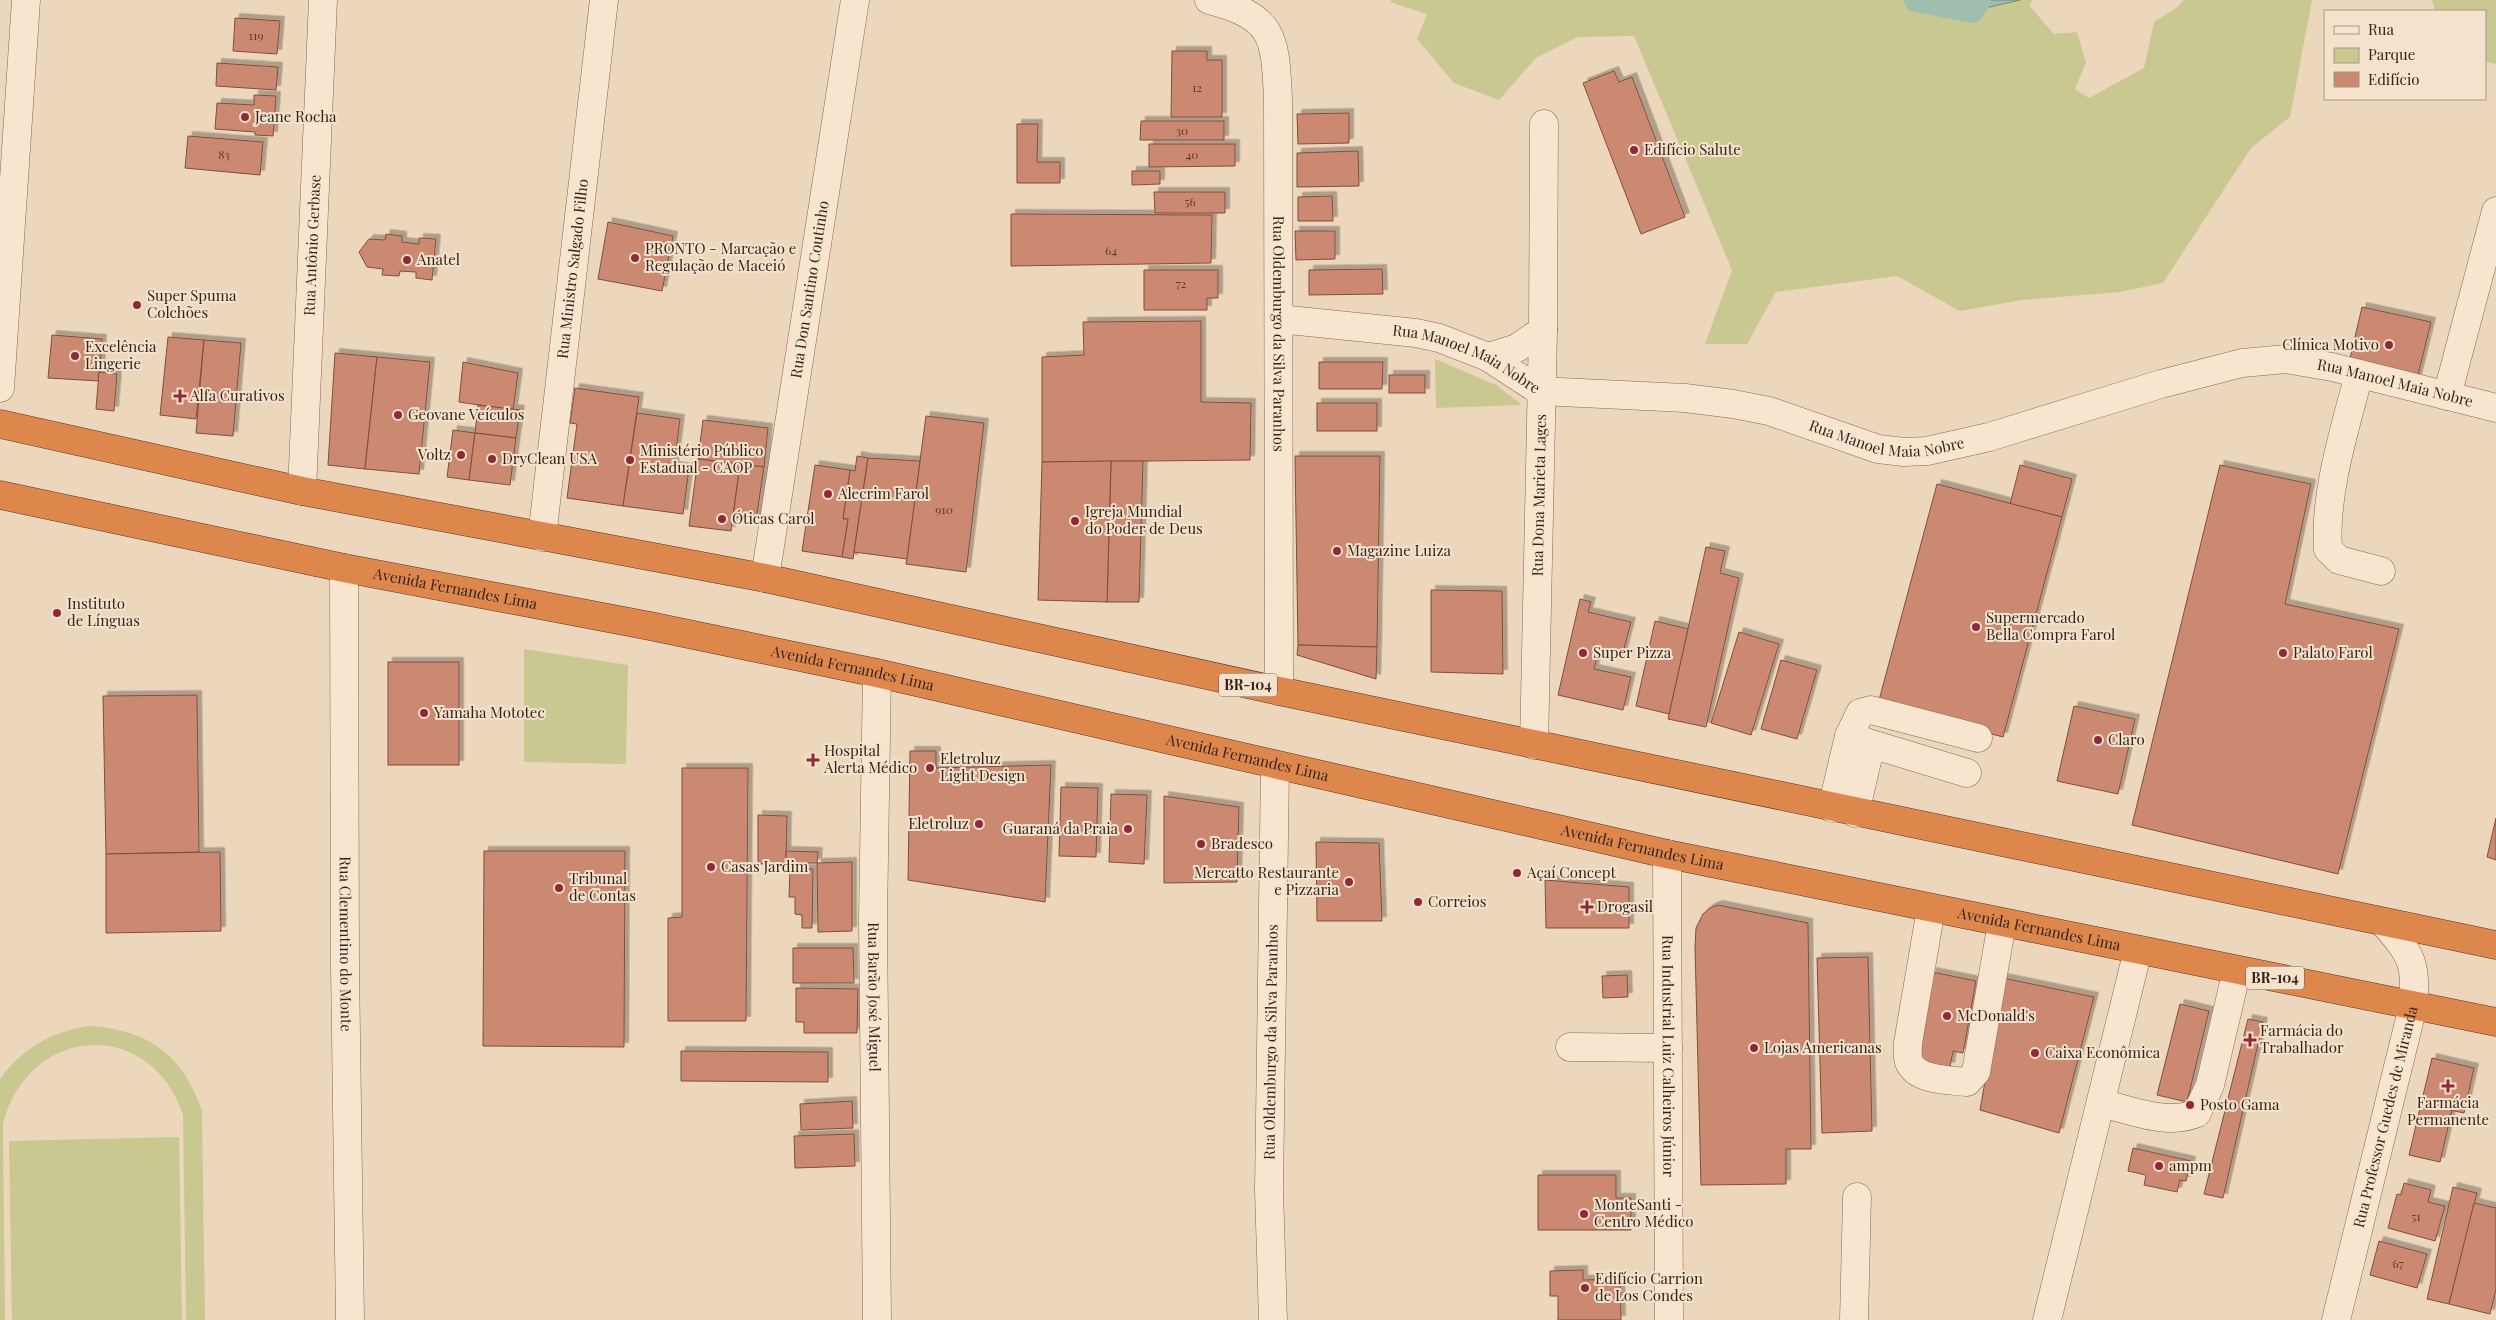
<svg xmlns="http://www.w3.org/2000/svg" width="2496" height="1320" font-family="'Playfair Display',serif">
<style>
.green{fill:#cac891}
.water{fill:#a0beb0;stroke:#688b7d}
.lines{fill:none;stroke-linecap:round;stroke-linejoin:round}
.canal{stroke:#a0beb0;stroke-width:24}
.building{fill:#cb8972;stroke:#824d3d;filter:url(#shadow)}
.minor-casing{stroke:#846756;stroke-width:29}
.highway-casing{stroke:#51372b;stroke-width:29}
.minor{stroke:#f8e5cf;stroke-width:28}
.highway{stroke:#dd874c;stroke-width:28}
.poi-dot{fill:#922738;stroke:#f4e2cc;stroke-width:2}
.labels{text-anchor:middle;stroke-width:4;stroke-linejoin:round;paint-order:stroke}
.number-label{font-size:12px;fill:#593c31}
.shield{fill:#f4e2cc;stroke:#6d5c50;stroke-width:1}
.shield-label{font-size:14px;font-weight:bold;fill:#33231b}
.poi-label{font-size:15px;fill:#33231b;stroke:#f4e2cc;text-anchor:start}
.street-label{font-size:15px;fill:#33231b;stroke:#f4e2cc}
</style>
<defs>
<filter id="shadow"><feDropShadow dx="4.5" dy="-4.5" stdDeviation="0" flood-color="#0004"/></filter>
</defs>
<rect width="100%" height="100%" fill="#edd7bc"/>
<g class="green">
<path d="M 1391,0 L 2033,0 L 2029,5 L 2054,34 L 2077,32 L 2086,62 L 2075,89 L 2089,98 L 2144,68 L 2154,22 L 2176,8 L 2184,0 L 2312,0 L 2290,117 L 2251,148 L 2163,283 L 2120,292 L 2022,300 L 1960,311 L 1897,276 L 1776,292 L 1747,344 L 1705,344 L 1732,270 L 1634,36 L 1578,37 L 1536,58 L 1499,100 L 1454,83 L 1417,39 L 1427,14 L 1390,2 Z"/>
<path d="M 2432,0 L 2496,0 L 2496,64 L 2485,62 L 2485,11 L 2435,11 Z"/>
<path d="M 1435,359 L 1496,385 L 1522,405 L 1436,408 Z"/>
<path d="M 524,649 L 628,665 L 626,764 L 524,762 Z"/>
<path d="M 89,1026 C 148,1029 183,1055 202,1111 L 205,1320 L 186,1320 L 183,1115 C 150,1016 28,1025 3,1124 L 5,1320 L 0,1320 L 0,1079 C 23,1048 50,1032 89,1026 Z"/>
<path d="M 179,1137 L 182,1320 L 12,1320 L 9,1141 Z"/>
</g>
<path class="water" d="M 1916,0 L 2020,0 L 1972,11 Z"/>
<g class="lines">
<path class="canal" d="M 1916,0 L 1972,11 L 1979,0"/>
</g>
<g class="building">
<path d="M 235,18 L 280,21 L 277,54 L 233,51 Z"/>
<path d="M 1172,51 L 1207,51 L 1207,60 L 1222,60 L 1222,117 L 1171,117 Z"/>
<path d="M 217,63 L 278,67 L 276,90 L 216,86 Z"/>
<path d="M 1614,71 L 1619,82 L 1632,77 L 1685,217 L 1641,234 L 1583,83 Z"/>
<path d="M 254,95 L 276,96 L 273,136 L 255,135 L 255,132 L 215,129 L 217,103 L 254,105 Z"/>
<path d="M 1349,113 L 1349,143 L 1298,144 L 1297,114 Z"/>
<path d="M 1141,121 L 1224,121 L 1224,140 L 1140,140 Z"/>
<path d="M 1017,124 L 1038,124 L 1037,162 L 1060,162 L 1060,183 L 1017,183 Z"/>
<path d="M 188,136 L 263,142 L 260,175 L 185,168 Z"/>
<path d="M 1149,144 L 1235,144 L 1235,166 L 1149,167 Z"/>
<path d="M 1358,151 L 1359,186 L 1297,187 L 1297,153 Z"/>
<path d="M 1132,171 L 1160,171 L 1160,184 L 1132,185 Z"/>
<path d="M 1154,192 L 1225,192 L 1225,213 L 1155,213 Z"/>
<path d="M 1332,196 L 1333,221 L 1298,221 L 1298,197 Z"/>
<path d="M 1011,214 L 1212,215 L 1211,263 L 1011,266 Z"/>
<path d="M 608,222 L 673,236 L 662,291 L 598,279 Z"/>
<path d="M 1295,231 L 1335,231 L 1335,259 L 1296,260 Z"/>
<path d="M 386,234 L 402,236 L 402,242 L 419,244 L 419,238 L 436,239 L 432,280 L 416,278 L 416,272 L 400,271 L 399,276 L 382,275 L 383,269 L 367,267 L 359,252 L 369,239 L 385,240 Z"/>
<path d="M 1382,269 L 1383,294 L 1309,295 L 1309,270 Z"/>
<path d="M 1144,270 L 1218,270 L 1218,298 L 1207,298 L 1207,310 L 1144,310 Z"/>
<path d="M 2362,307 L 2431,322 L 2416,383 L 2348,367 Z"/>
<path d="M 1201,321 L 1201,402 L 1251,403 L 1250,460 L 1042,462 L 1042,357 L 1084,355 L 1083,322 Z"/>
<path d="M 52,335 L 102,339 L 99,381 L 48,378 Z"/>
<path d="M 168,337 L 204,340 L 196,419 L 160,415 Z"/>
<path d="M 204,340 L 241,343 L 233,436 L 196,433 Z"/>
<path d="M 335,353 L 377,357 L 365,469 L 328,465 Z"/>
<path d="M 377,357 L 430,362 L 419,474 L 365,469 Z"/>
<path d="M 463,362 L 518,373 L 513,410 L 459,402 Z"/>
<path d="M 1319,362 L 1383,362 L 1382,389 L 1319,389 Z"/>
<path d="M 99,372 L 117,374 L 114,411 L 96,409 Z"/>
<rect x="1389" y="375" width="36" height="18"/>
<path d="M 575,388 L 639,397 L 623,506 L 567,498 L 577,424 L 570,423 Z"/>
<rect x="1317" y="403" width="60" height="28"/>
<path d="M 478,405 L 520,410 L 516,438 L 475,433 Z"/>
<path d="M 637,413 L 680,419 L 674,466 L 689,468 L 683,514 L 623,506 Z"/>
<path d="M 926,416 L 984,423 L 966,572 L 906,564 Z"/>
<path d="M 703,420 L 768,428 L 764,467 L 698,459 Z"/>
<path d="M 453,430 L 475,433 L 469,480 L 447,477 Z"/>
<path d="M 475,433 L 516,438 L 510,485 L 469,480 Z"/>
<path d="M 857,456 L 868,458 L 853,559 L 842,557 L 848,519 L 843,519 L 850,470 L 855,471 Z"/>
<path d="M 1295,456 L 1380,456 L 1377,647 L 1298,645 Z"/>
<path d="M 868,458 L 920,461 L 907,559 L 854,552 Z"/>
<path d="M 698,459 L 740,464 L 731,531 L 689,526 Z"/>
<path d="M 1111,461 L 1143,461 L 1139,602 L 1107,602 Z"/>
<path d="M 1111,461 L 1107,602 L 1038,600 L 1042,462 Z"/>
<path d="M 740,464 L 764,467 L 756,520 L 733,517 Z"/>
<path d="M 815,465 L 850,470 L 843,519 L 848,519 L 842,557 L 802,551 Z"/>
<path d="M 2020,465 L 2072,479 L 2062,517 L 2010,504 Z"/>
<path d="M 2220,465 L 2311,484 L 2285,604 L 2399,629 L 2338,874 L 2132,825 Z"/>
<path d="M 1937,484 L 2062,517 L 2003,737 L 1878,704 Z"/>
<path d="M 1706,547 L 1725,551 L 1720,573 L 1739,578 L 1706,727 L 1668,719 Z"/>
<path d="M 1431,590 L 1502,591 L 1503,674 L 1431,672 Z"/>
<path d="M 1580,599 L 1591,602 L 1588,612 L 1631,622 L 1622,656 L 1599,650 L 1594,669 L 1631,677 L 1623,710 L 1558,695 Z"/>
<path d="M 1655,621 L 1688,629 L 1669,714 L 1636,706 Z"/>
<path d="M 1739,632 L 1779,644 L 1751,735 L 1711,723 Z"/>
<path d="M 1298,645 L 1377,647 L 1376,679 L 1297,655 Z"/>
<path d="M 1781,660 L 1817,670 L 1797,739 L 1761,729 Z"/>
<rect x="388" y="662" width="71" height="103"/>
<path d="M 197,695 L 199,852 L 106,854 L 103,696 Z"/>
<path d="M 2074,706 L 2135,719 L 2118,794 L 2057,781 Z"/>
<path d="M 910,751 L 936,751 L 936,768 L 1051,765 L 1045,902 L 908,880 Z"/>
<path d="M 682,768 L 748,768 L 746,1021 L 668,1021 L 668,918 L 682,917 Z"/>
<path d="M 1061,787 L 1098,788 L 1096,857 L 1059,856 Z"/>
<path d="M 1111,794 L 1147,795 L 1144,864 L 1109,862 Z"/>
<path d="M 1164,796 L 1239,807 L 1237,882 L 1164,883 Z"/>
<path d="M 758,815 L 787,816 L 786,863 L 758,864 Z"/>
<path d="M 2496,818 L 2496,860 L 2487,857 Z"/>
<path d="M 1316,842 L 1379,843 L 1382,921 L 1317,921 Z"/>
<path d="M 484,851 L 625,851 L 624,1047 L 483,1046 Z"/>
<path d="M 786,851 L 818,852 L 817,863 L 786,863 Z"/>
<path d="M 220,852 L 221,931 L 106,933 L 106,854 Z"/>
<path d="M 852,862 L 852,931 L 818,932 L 817,863 Z"/>
<path d="M 790,869 L 813,869 L 812,928 L 802,928 L 802,915 L 795,914 L 795,897 L 789,897 Z"/>
<path d="M 1545,880 L 1629,887 L 1629,928 L 1546,928 Z"/>
<path d="M 1718,905 L 1808,923 L 1811,1149 L 1786,1149 L 1786,1184 L 1701,1185 L 1695,947 L 1696,928 L 1703,914 L 1710,908 Z"/>
<path d="M 793,948 L 853,948 L 854,983 L 793,983 Z"/>
<path d="M 1868,957 L 1872,1131 L 1822,1133 L 1817,958 Z"/>
<path d="M 1932,972 L 1976,981 L 1963,1053 L 1953,1051 L 1950,1067 L 1916,1061 Z"/>
<path d="M 1627,975 L 1628,997 L 1603,998 L 1602,976 Z"/>
<path d="M 2003,978 L 2094,997 L 2059,1133 L 1980,1110 Z"/>
<path d="M 796,988 L 858,989 L 857,1033 L 804,1033 L 804,1022 L 796,1022 Z"/>
<path d="M 2180,1004 L 2209,1011 L 2187,1102 L 2157,1095 Z"/>
<path d="M 2248,1019 L 2263,1022 L 2223,1198 L 2204,1194 Z"/>
<path d="M 681,1051 L 828,1052 L 828,1082 L 681,1081 Z"/>
<path d="M 2432,1058 L 2474,1068 L 2464,1113 L 2421,1104 Z"/>
<path d="M 852,1101 L 853,1128 L 801,1130 L 800,1104 Z"/>
<path d="M 2421,1104 L 2452,1110 L 2440,1162 L 2409,1155 Z"/>
<path d="M 854,1134 L 855,1166 L 795,1168 L 794,1136 Z"/>
<path d="M 2133,1148 L 2191,1161 L 2186,1181 L 2180,1180 L 2177,1192 L 2144,1185 L 2146,1175 L 2128,1171 Z"/>
<path d="M 1538,1175 L 1616,1175 L 1616,1198 L 1631,1198 L 1631,1230 L 1538,1230 Z"/>
<path d="M 2404,1183 L 2431,1190 L 2428,1202 L 2445,1206 L 2435,1241 L 2388,1228 L 2397,1194 L 2401,1195 Z"/>
<path d="M 2453,1187 L 2477,1193 L 2449,1304 L 2427,1299 Z"/>
<path d="M 2474,1203 L 2496,1208 L 2496,1289 L 2490,1314 L 2449,1304 Z"/>
<path d="M 2379,1241 L 2427,1254 L 2417,1288 L 2370,1275 Z"/>
<path d="M 1583,1270 L 1583,1280 L 1620,1279 L 1621,1320 L 1558,1320 L 1558,1296 L 1550,1296 L 1550,1271 Z"/>
</g>
<g class="lines">
<defs>
<g id="minor">
<path id="s1" d="M 1209,0 C 1275,17 1275,37 1278,99 L 1279,691"/>
<path id="s2" d="M 1279,319 L 1416,333 L 1439,338 L 1488,357 L 1540,391 L 1685,398 L 1733,404 L 1769,411 L 1878,449 L 1904,452 L 1927,451 L 1989,437 L 2161,384 L 2242,363 L 2286,359 L 2332,367 L 2496,408"/>
<path d="M 1488,357 L 1517,348 L 1543,330"/>
<path d="M 2359,374 C 2345,429 2324,493 2328,549 L 2339,560 L 2381,571"/>
<path d="M 0,388 L 26,0"/>
<path d="M 2447,396 L 2496,211"/>
<path id="s3" d="M 302,491 L 323,0"/>
<path id="s4" d="M 542,537 L 604,0"/>
<path id="s5" d="M 344,568 L 345,965 L 350,1320"/>
<path id="s6" d="M 765,578 L 855,0"/>
<path id="s7" d="M 877,673 L 873,919 L 877,1320"/>
<path d="M 1849,736 L 1860,713 L 1871,710 L 1978,738"/>
<path id="s8" d="M 1534,745 L 1543,330 L 1544,124"/>
<path d="M 1832,808 L 1849,736 L 1866,742"/>
<path d="M 1855,813 L 1871,744 L 1967,773"/>
<path id="s9" d="M 1667,854 L 1669,1320"/>
<path d="M 1931,909 L 1908,1043 C 1908,1048 1907,1057 1909,1062 C 1917,1081 1950,1080 1967,1082 L 1976,1072 L 2002,923"/>
<path d="M 1570,1047 L 1668,1048"/>
<path d="M 2101,1103 C 2130,1110 2168,1126 2197,1113 L 2210,1085 L 2237,970"/>
<path id="s10" d="M 1273,1320 L 1269,1190 L 1275,766"/>
<path d="M 1854,1320 L 1857,1197"/>
<path d="M 2047,1320 L 2138,950"/>
<path id="s11" d="M 2336,1320 L 2413,1006 C 2417,961 2411,955 2383,922"/>
</g>
<g id="highway">
<path d="M 0,424 L 302,491 L 765,578 L 1279,691 L 2496,945"/>
<path id="s12" d="M 0,495 L 344,568 L 650,626 L 877,673 L 1667,854 L 2496,1022"/>
</g>
</defs>
<use href="#minor" class="minor-casing"/>
<use href="#highway" class="highway-casing"/>
<use href="#minor" class="minor"/>
<use href="#highway" class="highway"/>
</g>
<g class="poi-dot">
<circle cx="245" cy="117" r="5"/>
<circle cx="1634" cy="150" r="5"/>
<circle cx="635" cy="258" r="5"/>
<circle cx="407" cy="260" r="5"/>
<circle cx="137" cy="305" r="5"/>
<circle cx="2389" cy="345" r="5"/>
<circle cx="75" cy="356" r="5"/>
<path d="M177.5 388.5h5v5h5v5h-5v5h-5v-5h-5v-5h5z"/>
<circle cx="398" cy="415" r="5"/>
<circle cx="461" cy="455" r="5"/>
<circle cx="492" cy="459" r="5"/>
<circle cx="630" cy="460" r="5"/>
<circle cx="828" cy="494" r="5"/>
<circle cx="722" cy="519" r="5"/>
<circle cx="1075" cy="521" r="5"/>
<circle cx="1337" cy="551" r="5"/>
<circle cx="57" cy="613" r="5"/>
<circle cx="1976" cy="627" r="5"/>
<circle cx="1583" cy="653" r="5"/>
<circle cx="2283" cy="653" r="5"/>
<circle cx="424" cy="713" r="5"/>
<circle cx="2098" cy="740" r="5"/>
<path d="M810.5 752.5h5v5h5v5h-5v5h-5v-5h-5v-5h5z"/>
<circle cx="930" cy="768" r="5"/>
<circle cx="979" cy="824" r="5"/>
<circle cx="1128" cy="829" r="5"/>
<circle cx="1201" cy="844" r="5"/>
<circle cx="711" cy="867" r="5"/>
<circle cx="1517" cy="873" r="5"/>
<circle cx="1349" cy="882" r="5"/>
<circle cx="559" cy="888" r="5"/>
<circle cx="1418" cy="902" r="5"/>
<path d="M1584.5 899.5h5v5h5v5h-5v5h-5v-5h-5v-5h5z"/>
<circle cx="1947" cy="1016" r="5"/>
<path d="M2247.5 1032.5h5v5h5v5h-5v5h-5v-5h-5v-5h5z"/>
<circle cx="1754" cy="1048" r="5"/>
<circle cx="2035" cy="1053" r="5"/>
<path d="M2445.5 1078.5h5v5h5v5h-5v5h-5v-5h-5v-5h5z"/>
<circle cx="2190" cy="1105" r="5"/>
<circle cx="2159" cy="1166" r="5"/>
<circle cx="1584" cy="1214" r="5"/>
<circle cx="1585" cy="1288" r="5"/>
</g>
<g class="labels">
<g class="number-label">
<text x="256" y="40">119</text>
<text x="1197" y="92">12</text>
<text x="1182" y="135">30</text>
<text x="224" y="159">83</text>
<text x="1192" y="159">40</text>
<text x="1190" y="206">56</text>
<text x="1111" y="255">64</text>
<text x="1181" y="288">72</text>
<text x="944" y="514">910</text>
<text x="2416" y="1221">51</text>
<text x="2398" y="1268">67</text>
</g>
<g class="shield">
<rect x="1219" y="673.5" width="58" height="23" rx="4"/>
<rect x="2246" y="966.5" width="58" height="23" rx="4"/>
</g>
<g class="shield-label">
<text x="1248" y="690">BR-104</text>
<text x="2275" y="983">BR-104</text>
</g>
<g class="poi-label">
<text x="255" y="122">Jeane Rocha</text>
<text x="1644" y="155">Edifício Salute</text>
<text x="645" y="254">PRONTO - Marcação e<tspan x="645" dy="17">Regulação de Maceió</tspan></text>
<text x="417" y="265">Anatel</text>
<text x="147" y="301">Super Spuma<tspan x="147" dy="17">Colchões</tspan></text>
<text x="2379" y="350" text-anchor="end">Clínica Motivo</text>
<text x="85" y="352">Excelência<tspan x="85" dy="17">Lingerie</tspan></text>
<text x="190" y="401">Alfa Curativos</text>
<text x="408" y="420">Geovane Veículos</text>
<text x="640" y="456">Ministério Público<tspan x="640" dy="17">Estadual - CAOP</tspan></text>
<text x="451" y="460" text-anchor="end">Voltz</text>
<text x="502" y="464">DryClean USA</text>
<text x="838" y="499">Alecrim Farol</text>
<text x="1085" y="517">Igreja Mundial<tspan x="1085" dy="17">do Poder de Deus</tspan></text>
<text x="732" y="524">Óticas Carol</text>
<text x="1347" y="556">Magazine Luiza</text>
<text x="67" y="609">Instituto<tspan x="67" dy="17">de Línguas</tspan></text>
<text x="1986" y="623">Supermercado<tspan x="1986" dy="17">Bella Compra Farol</tspan></text>
<text x="1593" y="658">Super Pizza</text>
<text x="2293" y="658">Palato Farol</text>
<text x="434" y="718">Yamaha Mototec</text>
<text x="2108" y="745">Claro</text>
<text x="824" y="756">Hospital<tspan x="824" dy="17">Alerta Médico</tspan></text>
<text x="940" y="764">Eletroluz<tspan x="940" dy="17">Light Design</tspan></text>
<text x="969" y="829" text-anchor="end">Eletroluz</text>
<text x="1118" y="834" text-anchor="end">Guaraná da Praia</text>
<text x="1211" y="849">Bradesco</text>
<text x="721" y="872">Casas Jardim</text>
<text x="1339" y="878" text-anchor="end">Mercatto Restaurante<tspan x="1339" dy="17">e Pizzaria</tspan></text>
<text x="1527" y="878">Açaí Concept</text>
<text x="569" y="884">Tribunal<tspan x="569" dy="17">de Contas</tspan></text>
<text x="1428" y="907">Correios</text>
<text x="1597" y="912">Drogasil</text>
<text x="1957" y="1021">McDonald's</text>
<text x="2260" y="1036">Farmácia do<tspan x="2260" dy="17">Trabalhador</tspan></text>
<text x="1764" y="1053">Lojas Americanas</text>
<text x="2045" y="1058">Caixa Econômica</text>
<text x="2448" y="1108" text-anchor="middle">Farmácia<tspan x="2448" dy="17">Permanente</tspan></text>
<text x="2200" y="1110">Posto Gama</text>
<text x="2169" y="1171">ampm</text>
<text x="1594" y="1210">MonteSanti -<tspan x="1594" dy="17">Centro Médico</tspan></text>
<text x="1595" y="1284">Edifício Carrion<tspan x="1595" dy="17">de Los Condes</tspan></text>
</g>
<g class="street-label">
<text dy="5" stroke="none"><textPath href="#s3" startOffset="246">Rua Antônio Gerbase</textPath></text>
<text dy="5" stroke="none"><textPath href="#s4" startOffset="270">Rua Ministro Salgado Filho</textPath></text>
<text dy="5" stroke="none"><textPath href="#s6" startOffset="292">Rua Don Santino Coutinho</textPath></text>
<text dy="5" stroke="none"><textPath href="#s1" startOffset="371">Rua Oldemburgo da Silva Paranhos</textPath></text>
<text dy="5" stroke="none"><textPath href="#s2" startOffset="194">Rua Manoel Maia Nobre</textPath></text>
<text dy="5" stroke="none"><textPath href="#s2" startOffset="1154">Rua Manoel Maia Nobre</textPath></text>
<text dy="5" stroke="none"><textPath href="#s2" startOffset="629">Rua Manoel Maia Nobre</textPath></text>
<text dy="5" stroke="none"><textPath href="#s8" startOffset="250">Rua Dona Marieta Lages</textPath></text>
<text dy="5" stroke="none"><textPath href="#s12" startOffset="465">Avenida Fernandes Lima</textPath></text>
<text dy="5" stroke="none"><textPath href="#s12" startOffset="870">Avenida Fernandes Lima</textPath></text>
<text dy="5" stroke="none"><textPath href="#s12" startOffset="1275">Avenida Fernandes Lima</textPath></text>
<text dy="5" stroke="none"><textPath href="#s12" startOffset="1680">Avenida Fernandes Lima</textPath></text>
<text dy="5" stroke="none"><textPath href="#s12" startOffset="2085">Avenida Fernandes Lima</textPath></text>
<text dy="5" stroke="none"><textPath href="#s5" startOffset="376">Rua Clementino do Monte</textPath></text>
<text dy="5" stroke="none"><textPath href="#s7" startOffset="324">Rua Barão José Miguel</textPath></text>
<text dy="5" stroke="none"><textPath href="#s10" startOffset="278">Rua Oldemburgo da Silva Paranhos</textPath></text>
<text dy="5" stroke="none"><textPath href="#s9" startOffset="202">Rua Industrial Luiz Calheiros Júnior</textPath></text>
<text dy="5" stroke="none"><textPath href="#s11" startOffset="209">Rua Professor Guedes de Miranda</textPath></text>
</g>
</g>
<rect x="2324" y="10" width="162" height="90" fill="#f4e2cc" stroke="#a79685"/>
<rect x="2334" y="26" width="25" height="8" fill="#f8e5cf" stroke="#a79685"/>
<text x="2368" y="35" font-size="15" fill="#33231b">Rua</text>
<rect x="2334" y="48" width="25" height="15" fill="#cac891" stroke="#a79685"/>
<text x="2368" y="60" font-size="15" fill="#33231b">Parque</text>
<rect x="2334" y="72" width="25" height="15" fill="#cb8972" stroke="#a79685"/>
<text x="2368" y="85" font-size="15" fill="#33231b">Edifício</text>
</svg>
